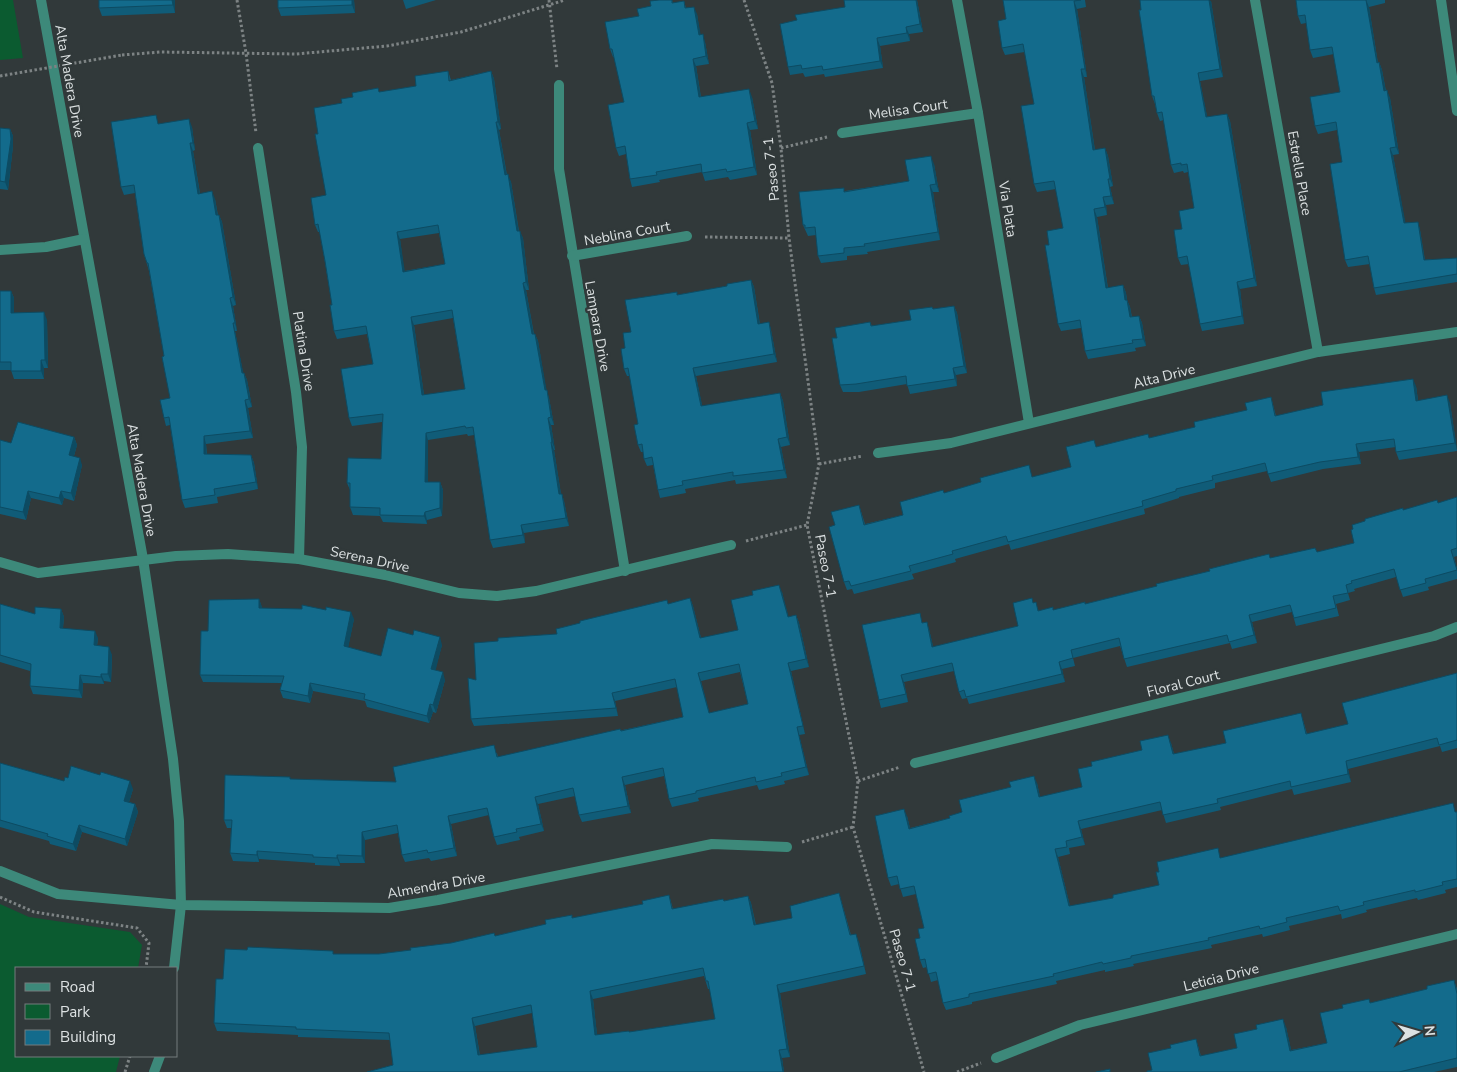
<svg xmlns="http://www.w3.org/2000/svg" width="1457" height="1072" font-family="'Nunito Sans',sans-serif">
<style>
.green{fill:#0b5b30}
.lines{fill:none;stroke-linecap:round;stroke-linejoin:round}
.path{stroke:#7d8384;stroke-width:3;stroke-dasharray:2.5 2.5;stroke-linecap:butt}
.street{stroke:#3d897a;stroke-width:10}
.path-bridge{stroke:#7d8384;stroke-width:3;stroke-dasharray:2.5 2.5;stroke-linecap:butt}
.wall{fill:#105c78;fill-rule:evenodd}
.shaded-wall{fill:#0d4b62}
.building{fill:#136b8c;stroke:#0d4b62;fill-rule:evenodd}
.labels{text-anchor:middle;stroke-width:5;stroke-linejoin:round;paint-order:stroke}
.street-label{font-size:14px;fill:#dce1e2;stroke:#31393a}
</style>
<rect width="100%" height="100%" fill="#31393a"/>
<g class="green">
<path d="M 0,0 L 13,0 L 23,58 L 0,60 Z"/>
<path d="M 0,904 L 29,917 L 130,932 L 142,945 L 138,968 L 16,968 L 16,1056 L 120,1056 L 116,1072 L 0,1072 Z"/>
</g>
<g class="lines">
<g class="path">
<path d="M 237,0 L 246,53 L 256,133"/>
<path d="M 549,0 L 557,69"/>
<path d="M 744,0 L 772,83 L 781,148 L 789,238 L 819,464 L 807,525 L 858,781 L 853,827 L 924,1072"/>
<path d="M 122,55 L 160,52 L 296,54 L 387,46 L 461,32 L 565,0"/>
<path d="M 781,148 L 827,137"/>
<path d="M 705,237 L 789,238"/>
<path d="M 819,464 L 863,456"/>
<path d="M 746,541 L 807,525"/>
<path d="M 858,781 L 900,767"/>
<path d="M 802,842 L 853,827"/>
<path d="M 0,897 L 34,912 L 137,928 L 149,943 L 146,968"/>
<path d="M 125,1072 L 130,1056"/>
<path d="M 957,1072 L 981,1063"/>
</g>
<g class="street">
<path d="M 41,0 L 143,559 L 173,759 L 179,821 L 181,905 L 174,968"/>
<path d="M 957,0 L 978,113 L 1029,423"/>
<path d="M 1255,0 L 1318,352"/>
<path d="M 1441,0 L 1457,111"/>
<path d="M 559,85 L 559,169 L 625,571"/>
<path d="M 842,133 L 978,113"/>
<path d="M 258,148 L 296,392 L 302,447 L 299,559"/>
<path d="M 0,250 L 46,247 L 84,239"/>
<path d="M 572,256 L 687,236"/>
<path d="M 878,453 L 951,443 L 1318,352 L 1457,332"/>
<path d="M 0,562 L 38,573 L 176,556 L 228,554 L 299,559 L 385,575 L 459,593 L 497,596 L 536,591 L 731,545"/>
<path d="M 915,763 L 1434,636 L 1457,627"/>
<path d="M 0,871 L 58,894 L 181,905 L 389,908 L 438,900 L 712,844 L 787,847"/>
<path d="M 996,1058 L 1080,1025 L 1457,934"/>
<path d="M 154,1072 L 160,1056"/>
</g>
<path class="path-bridge" d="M 0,76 L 122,55"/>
</g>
<g class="wall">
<path d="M 175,0 L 175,13 L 102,16 L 99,8 Z"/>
<path d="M 278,0 L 354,0 L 355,13 L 281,16 L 278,8 Z"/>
<path d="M 403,0 L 436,0 L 406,9 Z"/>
<path d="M 672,0 L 673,3 L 684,1 L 686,8 L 697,14 L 700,34 L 705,42 L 709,64 L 696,66 L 701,97 L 752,97 L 758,129 L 750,130 L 757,175 L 730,180 L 728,177 L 705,181 L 702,172 L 659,180 L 660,182 L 632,187 L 630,179 L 626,154 L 619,156 L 616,148 L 624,102 L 614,57 L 613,57 L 610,49 L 639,16 L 651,6 Z"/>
<path d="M 917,0 L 923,32 L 909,34 L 910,41 L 880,46 L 883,68 L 825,77 L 824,74 L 805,77 L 803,73 L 790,75 L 788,67 Z"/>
<path d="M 1003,0 L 1085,0 L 1086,7 L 1077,9 L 1087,77 L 1084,77 L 1095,150 L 1105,148 L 1108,156 L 1113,186 L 1110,187 L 1114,204 L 1106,205 L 1107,215 L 1097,217 L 1108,288 L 1123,285 L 1126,293 L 1127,300 L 1130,307 L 1132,317 L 1139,316 L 1142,323 L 1146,346 L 1135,348 L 1136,351 L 1088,359 L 1085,351 L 1081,328 L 1061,331 L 1058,324 L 1049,245 L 1063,228 L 1056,189 L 1037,192 L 1034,184 L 1034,104 L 1025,52 L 1005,55 L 1002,48 L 1006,19 Z"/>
<path d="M 1140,0 L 1211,1 L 1223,77 L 1200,81 L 1207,117 L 1227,114 L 1230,121 L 1257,286 L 1240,289 L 1244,324 L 1202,331 L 1200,324 L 1189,264 L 1181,265 L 1178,258 L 1182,229 L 1194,208 L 1188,172 L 1184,173 L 1183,171 L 1174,173 L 1171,165 L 1164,120 L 1160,121 L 1157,113 L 1155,104 L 1152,96 Z"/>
<path d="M 1296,0 L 1385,0 L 1385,3 L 1369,7 L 1378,63 L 1379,62 L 1382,70 L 1386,91 L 1390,98 L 1399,154 L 1393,155 L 1405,223 L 1418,222 L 1420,230 L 1425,260 L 1457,258 L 1457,282 L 1376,295 L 1374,288 L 1370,264 L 1348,267 L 1345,260 L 1342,162 L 1337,130 L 1318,134 L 1315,126 L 1340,92 L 1334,54 L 1313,58 L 1310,50 L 1306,23 L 1301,24 L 1298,16 Z"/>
<path d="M 448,71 L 451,80 L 491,71 L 494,79 L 501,129 L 499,130 L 507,175 L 511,182 L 519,231 L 523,238 L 529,290 L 526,290 L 534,334 L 535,334 L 538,341 L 546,390 L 549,398 L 554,425 L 551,425 L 555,450 L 554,450 L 561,494 L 562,494 L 564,501 L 569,526 L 524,533 L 525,543 L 493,548 L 490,540 L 474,435 L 468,436 L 467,434 L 428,440 L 428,482 L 440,482 L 443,490 L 442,516 L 427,520 L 427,524 L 383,522 L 380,516 L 353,515 L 350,507 L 350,490 L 347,483 L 381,459 L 382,422 L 352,426 L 349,418 L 373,364 L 367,334 L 337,339 L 334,331 L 332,305 L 320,232 L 318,232 L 315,225 L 326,195 L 318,134 L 342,103 L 353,97 L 416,86 ZM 439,233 L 445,264 L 404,271 L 400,239 ZM 453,318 L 465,389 L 424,395 L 414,325 Z"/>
<path d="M 159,124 L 192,127 L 195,150 L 193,151 L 200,193 L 215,199 L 218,215 L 219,215 L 222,222 L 236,305 L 233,306 L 237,331 L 235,331 L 243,373 L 244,373 L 247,380 L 252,407 L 248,408 L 253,438 L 206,444 L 207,454 L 251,455 L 254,463 L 258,489 L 217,497 L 218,503 L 185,508 L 182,500 L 170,425 L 166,426 L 164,418 L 170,398 L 164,356 L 149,271 L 144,254 L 135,193 L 124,195 L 121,187 Z"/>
<path d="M 0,128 L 10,129 L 13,136 L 13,146 L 8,190 L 0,189 Z"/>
<path d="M 934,164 L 939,192 L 933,192 L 940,240 L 867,252 L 868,254 L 847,256 L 847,260 L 821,263 L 818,256 L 816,235 L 808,236 L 803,225 L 845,191 L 909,181 Z"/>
<path d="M 751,280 L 754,287 L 760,324 L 769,322 L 771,330 L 777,362 L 696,376 L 702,406 L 780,393 L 783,401 L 790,445 L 781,447 L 787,478 L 736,484 L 735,480 L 685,489 L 686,493 L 660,498 L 658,490 L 653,465 L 647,466 L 644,459 L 643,452 L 641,452 L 638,445 L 638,424 L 630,376 L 627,376 L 624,369 L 625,348 L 631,332 L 677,295 L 727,286 Z"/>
<path d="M 0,291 L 11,291 L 14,298 L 14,313 L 47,320 L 48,368 L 44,368 L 44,379 L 14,379 L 11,370 L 0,370 Z"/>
<path d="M 954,306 L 957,313 L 967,373 L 956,375 L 957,386 L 910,394 L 907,384 L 859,392 L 843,392 L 840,385 L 837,338 L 870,322 L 872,326 L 911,320 L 933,309 Z"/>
<path d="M 1416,386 L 1418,400 L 1450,403 L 1457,451 L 1399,460 L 1396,452 L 1396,447 L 1359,452 L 1361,464 L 1323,469 L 1271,482 L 1267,471 L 1215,483 L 1215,488 L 1179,497 L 1179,498 L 1144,509 L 1145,514 L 1011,550 L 1009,544 L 955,559 L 956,562 L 912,574 L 914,579 L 854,594 L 852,589 L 847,590 L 844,582 L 835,525 L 859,505 L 865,524 L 903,515 L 944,493 L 981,482 L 1033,477 L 1071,467 L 1096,447 L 1149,438 L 1195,427 L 1247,410 L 1271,397 L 1276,416 Z"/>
<path d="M 74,437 L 77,445 L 74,456 L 82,465 L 74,501 L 64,498 L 62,505 L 31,498 L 26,520 L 0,514 L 0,440 L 11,443 Z"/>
<path d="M 1457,497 L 1457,556 L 1454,557 L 1457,569 L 1457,579 L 1428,587 L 1429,590 L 1403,597 L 1396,577 L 1354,589 L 1355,591 L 1348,593 L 1350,600 L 1336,604 L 1339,616 L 1296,626 L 1292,612 L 1252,622 L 1257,643 L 1232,649 L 1230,643 L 1127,667 L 1120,646 L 1073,658 L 1075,666 L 1062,669 L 1065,682 L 969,704 L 967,698 L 962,699 L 959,692 L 954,671 L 904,682 L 908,702 L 881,708 L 879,700 L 923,622 L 929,629 L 933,647 L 1018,626 L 1034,602 L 1039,611 L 1054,610 L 1085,604 L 1271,558 L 1317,552 L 1354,543 L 1403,510 L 1438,503 Z"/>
<path d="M 782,592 L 788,617 L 796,615 L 799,623 L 809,667 L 791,671 L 805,734 L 799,735 L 809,775 L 784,781 L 785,784 L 759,790 L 757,785 L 698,798 L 699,801 L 672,807 L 669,799 L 664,776 L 625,785 L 631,813 L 582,822 L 579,815 L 575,796 L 538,804 L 544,831 L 519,837 L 520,840 L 497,845 L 494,837 L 489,815 L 451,824 L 457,856 L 431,861 L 429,858 L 405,862 L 402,855 L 398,833 L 365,840 L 365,863 L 340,863 L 340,866 L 315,865 L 315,863 L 259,859 L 259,862 L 233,861 L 230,853 L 231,828 L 227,828 L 224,820 L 291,779 L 396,782 L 497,753 L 498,757 L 683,717 L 677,687 L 615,701 L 618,716 L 474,726 L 471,719 L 476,680 L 498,641 L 557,634 L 690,598 L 693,606 L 701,638 L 738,630 ZM 740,672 L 748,704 L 709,713 L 701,681 Z"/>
<path d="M 259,599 L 262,608 L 354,619 L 348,647 L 381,656 L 442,645 L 435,670 L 445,680 L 436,713 L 433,712 L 429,723 L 367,707 L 365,701 L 313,691 L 310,703 L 283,698 L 280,690 L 282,683 L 203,682 L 200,675 L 208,631 Z"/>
<path d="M 0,604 L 35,614 L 61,609 L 64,617 L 63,628 L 98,638 L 97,646 L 112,655 L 111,682 L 104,681 L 104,684 L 83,683 L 82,698 L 33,694 L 30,686 L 30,671 L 0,662 L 0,663 Z"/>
<path d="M 1457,673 L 1457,748 L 1442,752 L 1440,746 L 1348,769 L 1351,782 L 1294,795 L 1292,789 L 1220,807 L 1221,810 L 1166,823 L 1162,810 L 1081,829 L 1085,845 L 1069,848 L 1070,854 L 1058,857 L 1070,906 L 1113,898 L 1159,885 L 1221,858 L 1457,812 L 1457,887 L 1445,890 L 1446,893 L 1418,900 L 1417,898 L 1366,910 L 1367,912 L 1342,919 L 1341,914 L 1289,926 L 1290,930 L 1263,937 L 1262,934 L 1211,945 L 1212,948 L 1133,964 L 1134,966 L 1105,972 L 1105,970 L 1056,981 L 1057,984 L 972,1002 L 972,1004 L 946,1010 L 943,1003 L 938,980 L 931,982 L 927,967 L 923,968 L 920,960 L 920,938 L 924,928 L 916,894 L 903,897 L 899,884 L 891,886 L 888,878 L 907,816 L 910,828 L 950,818 L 962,812 L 1011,787 L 1037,783 L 1040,797 L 1082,787 L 1092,766 L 1171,743 L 1174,754 L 1226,743 L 1303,720 L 1307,734 L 1348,724 Z"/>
<path d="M 0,763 L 64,781 L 133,789 L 129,802 L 135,804 L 138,812 L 127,846 L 82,832 L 76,851 L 50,844 L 49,841 L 0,827 Z"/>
<path d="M 839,893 L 851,935 L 859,942 L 866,974 L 780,993 L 790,1057 L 782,1058 L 784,1072 L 367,1072 L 393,1065 L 390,1040 L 298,1037 L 298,1035 L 217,1031 L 214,1023 L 223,979 L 247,950 L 334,954 L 379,954 L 411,950 L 495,936 L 573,918 L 643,904 L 669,895 L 673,909 L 724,901 L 748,896 L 751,903 L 756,925 L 792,918 ZM 704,976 L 708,989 L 710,989 L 715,1019 L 629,1032 L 597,1035 L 593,999 ZM 532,1013 L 537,1047 L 480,1055 L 475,1026 Z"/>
<path d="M 1454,980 L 1457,989 L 1457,1067 L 1434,1072 L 1147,1072 L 1152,1070 L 1171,1048 L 1196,1039 L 1201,1056 L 1237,1048 L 1286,1027 L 1291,1050 L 1327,1043 L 1343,1008 L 1369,999 L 1370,1003 L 1427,989 Z"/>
</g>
<g class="shaded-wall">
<path d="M 172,0 L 175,0 L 175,13 L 173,5 Z"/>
<path d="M 352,0 L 354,0 L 355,13 L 352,5 Z"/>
<path d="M 916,0 L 917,0 L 923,32 L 920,24 Z"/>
<path d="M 1209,0 L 1211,1 L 1223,77 L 1220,69 Z"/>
<path d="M 1366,0 L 1369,7 L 1379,71 L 1377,63 Z"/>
<path d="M 1074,1 L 1077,9 L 1087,77 L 1085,69 Z"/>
<path d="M 694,7 L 697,14 L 702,42 L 699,35 Z"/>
<path d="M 906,27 L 909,34 L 910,41 L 907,33 Z"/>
<path d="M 703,34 L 705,42 L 709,64 L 706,56 Z"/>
<path d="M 877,38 L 880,46 L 883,68 L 880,61 Z"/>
<path d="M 693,59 L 696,66 L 702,105 L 699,97 Z"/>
<path d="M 1379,62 L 1382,70 L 1387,98 L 1384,91 Z"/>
<path d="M 1081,69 L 1084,77 L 1096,158 L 1093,150 Z"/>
<path d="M 491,71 L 494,79 L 501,129 L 498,122 Z"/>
<path d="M 1198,73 L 1200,81 L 1209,125 L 1206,117 Z"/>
<path d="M 749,89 L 752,97 L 758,129 L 755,121 Z"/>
<path d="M 1387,90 L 1390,98 L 1399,154 L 1396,147 Z"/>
<path d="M 1227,114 L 1230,121 L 1257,286 L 1254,278 Z"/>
<path d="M 189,119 L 192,127 L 195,150 L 193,143 Z"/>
<path d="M 496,122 L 499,130 L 508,183 L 505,175 Z"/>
<path d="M 747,123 L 750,130 L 757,175 L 754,167 Z"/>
<path d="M 10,129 L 13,136 L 13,146 L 8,190 L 5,182 Z"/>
<path d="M 190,143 L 193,151 L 201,201 L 198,194 Z"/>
<path d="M 1105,148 L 1108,156 L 1113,186 L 1110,179 Z"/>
<path d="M 1390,148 L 1393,155 L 1407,231 L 1404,223 Z"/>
<path d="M 931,156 L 934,164 L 939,192 L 936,184 Z"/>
<path d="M 508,174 L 511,182 L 520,239 L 517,231 Z"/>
<path d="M 1108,179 L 1110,187 L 1114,204 L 1111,196 Z"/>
<path d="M 930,185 L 933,192 L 940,240 L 938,232 Z"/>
<path d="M 212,191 L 215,199 L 219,223 L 216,215 Z"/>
<path d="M 1103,197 L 1106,205 L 1107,215 L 1105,207 Z"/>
<path d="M 1094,209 L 1097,217 L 1109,296 L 1106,288 Z"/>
<path d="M 219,215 L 222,222 L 236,305 L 233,297 Z"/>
<path d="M 1418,222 L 1420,230 L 1426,268 L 1424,260 Z"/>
<path d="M 520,231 L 523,238 L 529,290 L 526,282 Z"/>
<path d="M 397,232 L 400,239 L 406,279 L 403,272 Z"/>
<path d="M 751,280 L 754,287 L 761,332 L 758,324 Z"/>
<path d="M 1237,282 L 1240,289 L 1244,324 L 1242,316 Z"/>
<path d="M 523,283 L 526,290 L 535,342 L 532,334 Z"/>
<path d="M 1123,285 L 1126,293 L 1128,308 L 1125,300 Z"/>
<path d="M 11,291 L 14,298 L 14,320 L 11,313 Z"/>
<path d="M 230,298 L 233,306 L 237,331 L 235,323 Z"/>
<path d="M 1127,300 L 1130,307 L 1133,325 L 1130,317 Z"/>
<path d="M 954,306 L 957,313 L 967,373 L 964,366 Z"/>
<path d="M 44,312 L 47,320 L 48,368 L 45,360 Z"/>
<path d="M 1139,316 L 1142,323 L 1146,346 L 1143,339 Z"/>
<path d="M 411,317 L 414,325 L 425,402 L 422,395 Z"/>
<path d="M 769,322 L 771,330 L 777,362 L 774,354 Z"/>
<path d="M 233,323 L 235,331 L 245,381 L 242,373 Z"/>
<path d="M 535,334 L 538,341 L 548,398 L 545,390 Z"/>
<path d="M 41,360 L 44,368 L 44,379 L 41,371 Z"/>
<path d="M 693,368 L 696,376 L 704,414 L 701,406 Z"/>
<path d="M 953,368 L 956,375 L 957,386 L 955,379 Z"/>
<path d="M 244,373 L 247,380 L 252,407 L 249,399 Z"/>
<path d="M 1413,379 L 1416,386 L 1419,408 L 1416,401 Z"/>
<path d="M 547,390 L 549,398 L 554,425 L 551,417 Z"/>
<path d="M 780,393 L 783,401 L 790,445 L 787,437 Z"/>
<path d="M 1447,395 L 1450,403 L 1457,449 L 1455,443 Z"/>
<path d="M 245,400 L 248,408 L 253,438 L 250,431 Z"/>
<path d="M 548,418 L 551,425 L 555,450 L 552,442 Z"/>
<path d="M 426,433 L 428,440 L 428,489 L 425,482 Z"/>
<path d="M 204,436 L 206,444 L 207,461 L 204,454 Z"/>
<path d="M 74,437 L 77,445 L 72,463 L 69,455 Z"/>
<path d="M 778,439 L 781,447 L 787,478 L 784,470 Z"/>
<path d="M 551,442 L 554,450 L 562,501 L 559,494 Z"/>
<path d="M 1356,444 L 1359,452 L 1361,464 L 1358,457 Z"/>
<path d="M 251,455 L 254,463 L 258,489 L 256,482 Z"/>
<path d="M 80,458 L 82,465 L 74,501 L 71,493 Z"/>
<path d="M 440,482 L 443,490 L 442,516 L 440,508 Z"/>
<path d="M 28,491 L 31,498 L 26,520 L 23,512 Z"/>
<path d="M 61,491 L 64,498 L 62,505 L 59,498 Z"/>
<path d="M 562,494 L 564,501 L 569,526 L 566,518 Z"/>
<path d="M 425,512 L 427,520 L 427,524 L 424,516 Z"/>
<path d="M 521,525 L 524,533 L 525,543 L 523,535 Z"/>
<path d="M 779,585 L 782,592 L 791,625 L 788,617 Z"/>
<path d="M 690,598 L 693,606 L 703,646 L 700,638 Z"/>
<path d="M 259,599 L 262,607 L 262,616 L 259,608 Z"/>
<path d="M 61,609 L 64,617 L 62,636 L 60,628 Z"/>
<path d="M 351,612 L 354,619 L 347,654 L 344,646 Z"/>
<path d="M 796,615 L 799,623 L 809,667 L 806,659 Z"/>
<path d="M 1249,615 L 1252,622 L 1257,643 L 1254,635 Z"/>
<path d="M 927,622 L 929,629 L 935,654 L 932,647 Z"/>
<path d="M 95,631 L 98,638 L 96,653 L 94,645 Z"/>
<path d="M 440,637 L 442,645 L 434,677 L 431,669 Z"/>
<path d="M 109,647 L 112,655 L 111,682 L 108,674 Z"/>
<path d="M 1059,662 L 1062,669 L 1065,682 L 1062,674 Z"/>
<path d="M 788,663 L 791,671 L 805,734 L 803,726 Z"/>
<path d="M 443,672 L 445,680 L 436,713 L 433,705 Z"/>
<path d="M 698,673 L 701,681 L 712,721 L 709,713 Z"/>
<path d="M 101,674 L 104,681 L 104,684 L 101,677 Z"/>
<path d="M 80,675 L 83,683 L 82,698 L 79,690 Z"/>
<path d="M 901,675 L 904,682 L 908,702 L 906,694 Z"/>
<path d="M 310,683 L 313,691 L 310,703 L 308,696 Z"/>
<path d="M 612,693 L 615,701 L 618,716 L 616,708 Z"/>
<path d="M 430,704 L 433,712 L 429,723 L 427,716 Z"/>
<path d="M 797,727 L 809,775 L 806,767 Z"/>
<path d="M 1168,735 L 1171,743 L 1176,762 L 1173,754 Z"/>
<path d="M 1346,761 L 1348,769 L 1351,782 L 1348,774 Z"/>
<path d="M 1034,776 L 1037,783 L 1042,805 L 1039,797 Z"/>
<path d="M 622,777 L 625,785 L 631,813 L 628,806 Z"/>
<path d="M 130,781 L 133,789 L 127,809 L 124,801 Z"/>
<path d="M 535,797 L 538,804 L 544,831 L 541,824 Z"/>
<path d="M 135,804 L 138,812 L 127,846 L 125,839 Z"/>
<path d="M 904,809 L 907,816 L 912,836 L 909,829 Z"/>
<path d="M 448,816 L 451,824 L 457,856 L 454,848 Z"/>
<path d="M 1078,821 L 1081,829 L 1085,845 L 1082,837 Z"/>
<path d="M 79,825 L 82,832 L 76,851 L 73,844 Z"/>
<path d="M 362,832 L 365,840 L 365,863 L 362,856 Z"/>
<path d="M 1055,849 L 1058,857 L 1072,914 L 1069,906 Z"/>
<path d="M 257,851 L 259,859 L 259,862 L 257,855 Z"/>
<path d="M 337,855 L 340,863 L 340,866 L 337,858 Z"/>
<path d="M 748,896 L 751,903 L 757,933 L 754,925 Z"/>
<path d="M 856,934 L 859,942 L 866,974 Z"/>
<path d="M 777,985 L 780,993 L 790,1057 L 787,1049 Z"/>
<path d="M 590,991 L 593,999 L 598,1043 L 595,1035 Z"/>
<path d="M 472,1018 L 475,1026 L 481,1063 L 478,1055 Z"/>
<path d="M 1283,1019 L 1286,1027 L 1293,1058 L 1290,1051 Z"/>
<path d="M 779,1050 L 782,1058 L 784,1072 L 783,1072 Z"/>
</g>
<g class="building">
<path d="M 99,0 L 172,0 L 173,5 L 99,8 Z"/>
<path d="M 278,0 L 352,0 L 352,5 L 278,8 Z"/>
<path d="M 659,0 L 672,0 L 672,3 L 684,1 L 685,8 L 694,7 L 699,35 L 703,34 L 706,56 L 693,59 L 699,97 L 749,89 L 755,121 L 747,123 L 754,167 L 727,172 L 726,169 L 702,173 L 701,164 L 656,172 L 657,175 L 630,179 L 625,146 L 616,148 L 608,105 L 624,102 L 612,49 L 610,49 L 605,22 L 639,16 L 637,9 L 651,6 L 650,1 Z"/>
<path d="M 844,0 L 916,0 L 920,24 L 906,27 L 907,33 L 877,38 L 880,61 L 823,70 L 822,66 L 802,69 L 801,65 L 788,67 L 780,24 L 797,20 L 795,15 L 845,7 Z"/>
<path d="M 1003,0 L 1081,0 L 1074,1 L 1085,69 L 1081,69 L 1093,150 L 1105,148 L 1110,179 L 1108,179 L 1111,196 L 1103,197 L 1105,207 L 1094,209 L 1106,288 L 1123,285 L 1125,300 L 1127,300 L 1130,317 L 1139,316 L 1143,339 L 1132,340 L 1133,343 L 1085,351 L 1080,320 L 1058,324 L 1045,245 L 1049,245 L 1047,231 L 1063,228 L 1054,181 L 1034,184 L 1021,106 L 1034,104 L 1023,44 L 1002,48 L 998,21 L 1006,19 Z"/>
<path d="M 1140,0 L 1209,0 L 1220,69 L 1198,73 L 1206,117 L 1227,114 L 1254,278 L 1237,282 L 1242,316 L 1200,324 L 1187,256 L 1178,258 L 1174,230 L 1182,229 L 1179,211 L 1194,208 L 1187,164 L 1181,165 L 1181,163 L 1171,165 L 1162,112 L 1157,113 L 1154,96 L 1152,96 L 1139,10 L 1141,10 Z"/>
<path d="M 1296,0 L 1366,0 L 1377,63 L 1379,62 L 1384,91 L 1387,90 L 1396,147 L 1390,148 L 1404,223 L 1418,222 L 1424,260 L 1457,258 L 1457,274 L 1374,288 L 1368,256 L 1345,260 L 1330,164 L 1342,162 L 1336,122 L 1315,126 L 1310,97 L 1340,92 L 1332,47 L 1310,50 L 1305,15 L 1298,16 Z"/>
<path d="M 448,71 L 449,81 L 491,71 L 498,122 L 496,122 L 505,175 L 508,174 L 517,231 L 520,231 L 526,282 L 523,283 L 532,334 L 535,334 L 545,390 L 547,390 L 551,417 L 548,418 L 552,442 L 551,442 L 559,494 L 562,494 L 566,518 L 521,525 L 523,535 L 490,540 L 473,427 L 466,428 L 465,426 L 426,433 L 425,482 L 440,482 L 440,508 L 425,512 L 424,516 L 380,515 L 380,508 L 350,507 L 350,483 L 347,483 L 348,458 L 381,459 L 383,414 L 349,418 L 341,369 L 373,364 L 366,326 L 334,331 L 330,305 L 332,305 L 325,261 L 318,224 L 315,225 L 311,198 L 326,195 L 315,134 L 318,134 L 314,108 L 342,103 L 341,99 L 353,97 L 352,93 L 378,88 L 379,92 L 416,86 L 415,76 ZM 438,225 L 445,264 L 403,272 L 397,232 ZM 452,310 L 465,389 L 422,395 L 411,317 Z"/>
<path d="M 156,115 L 158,124 L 189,119 L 193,143 L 190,143 L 198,194 L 212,191 L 216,215 L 219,215 L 233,297 L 230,298 L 235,323 L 233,323 L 242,373 L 244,373 L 249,399 L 245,400 L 250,431 L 204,436 L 204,454 L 251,455 L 256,482 L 214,489 L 215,495 L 182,500 L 169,417 L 164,418 L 160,400 L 170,398 L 162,357 L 164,356 L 148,263 L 147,263 L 144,254 L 134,185 L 121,187 L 111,122 Z"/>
<path d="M 0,128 L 10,129 L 11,139 L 5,182 L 0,181 Z"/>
<path d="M 931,156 L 936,184 L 930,185 L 938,232 L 864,244 L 865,246 L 844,248 L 844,253 L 818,256 L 815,227 L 805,228 L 805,225 L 803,225 L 799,192 L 844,188 L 844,192 L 909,181 L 905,160 Z"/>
<path d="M 751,280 L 758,324 L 769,322 L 774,354 L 693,368 L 701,406 L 780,393 L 787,437 L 778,439 L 784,470 L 733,476 L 733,472 L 682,481 L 683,485 L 658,490 L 652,457 L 644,459 L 642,444 L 638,445 L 634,425 L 638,424 L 628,368 L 624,369 L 621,349 L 625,348 L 623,333 L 631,332 L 625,300 L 677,292 L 677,295 L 727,286 L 727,284 Z"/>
<path d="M 0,291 L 11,291 L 11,313 L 44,312 L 45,360 L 41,360 L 41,371 L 11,371 L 11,362 L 0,362 Z"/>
<path d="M 954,306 L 964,366 L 953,368 L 955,379 L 907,386 L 906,376 L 856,384 L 840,385 L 832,338 L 837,338 L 835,328 L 870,322 L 871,326 L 911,320 L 909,310 L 932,307 L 933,309 Z"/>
<path d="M 1413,379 L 1416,401 L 1447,395 L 1455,443 L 1396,452 L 1394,439 L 1356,444 L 1358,457 L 1320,462 L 1268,474 L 1265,463 L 1212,476 L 1213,480 L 1176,489 L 1176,491 L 1142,501 L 1143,506 L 1008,542 L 1006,536 L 952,551 L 953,554 L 909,566 L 911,571 L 851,586 L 849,581 L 844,582 L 829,527 L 835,525 L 831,512 L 859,505 L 864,525 L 903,515 L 900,502 L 943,490 L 944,493 L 981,482 L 980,478 L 1029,465 L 1032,477 L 1071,467 L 1066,447 L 1094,440 L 1096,447 L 1148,434 L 1149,438 L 1195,427 L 1194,422 L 1247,410 L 1245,403 L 1271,397 L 1275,416 L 1323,405 L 1321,392 Z"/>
<path d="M 18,422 L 74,437 L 69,455 L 80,458 L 71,493 L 61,491 L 59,498 L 28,491 L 23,512 L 0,507 L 0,440 L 11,443 Z"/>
<path d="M 1457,497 L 1457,548 L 1451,550 L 1457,570 L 1425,579 L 1426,583 L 1400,590 L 1394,569 L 1351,581 L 1352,583 L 1346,585 L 1348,593 L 1333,596 L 1336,608 L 1294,618 L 1290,605 L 1249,615 L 1254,635 L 1229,642 L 1227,635 L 1124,659 L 1119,638 L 1071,650 L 1073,658 L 1059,662 L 1062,674 L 966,697 L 964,690 L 959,692 L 952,663 L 901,675 L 906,694 L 879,700 L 862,625 L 920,613 L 922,623 L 927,622 L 932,647 L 1018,626 L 1013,603 L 1032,598 L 1033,603 L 1036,602 L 1038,611 L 1053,607 L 1053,610 L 1085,602 L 1085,604 L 1157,586 L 1156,584 L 1210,571 L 1209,569 L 1269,554 L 1270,558 L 1315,548 L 1317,552 L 1354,543 L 1351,530 L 1353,529 L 1352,525 L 1365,521 L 1365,519 L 1403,508 L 1403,510 L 1437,500 L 1438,503 Z"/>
<path d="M 779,585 L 788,617 L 796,615 L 806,659 L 788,663 L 803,726 L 797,727 L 806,767 L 781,773 L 782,776 L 756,782 L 755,777 L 696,791 L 696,793 L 669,799 L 663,768 L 622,777 L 628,806 L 579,815 L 573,788 L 535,797 L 541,824 L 516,829 L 517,832 L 494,837 L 487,808 L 448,816 L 454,848 L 428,853 L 427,850 L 402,855 L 397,825 L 362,832 L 362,856 L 337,855 L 337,858 L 313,857 L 313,855 L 257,851 L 257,855 L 230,853 L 232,820 L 224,820 L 225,775 L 290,777 L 290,779 L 396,782 L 393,767 L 494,745 L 497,757 L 620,729 L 621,731 L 683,717 L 675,679 L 612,693 L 616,708 L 471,719 L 468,678 L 476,680 L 474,643 L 498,641 L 498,638 L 557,634 L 556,629 L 580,623 L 580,621 L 667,600 L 668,604 L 690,598 L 700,638 L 738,630 L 731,600 L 753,595 L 752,591 ZM 739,664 L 748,704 L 709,713 L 698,673 Z"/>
<path d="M 259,599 L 259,608 L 302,609 L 302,605 L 326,610 L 326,607 L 351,612 L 344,646 L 381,656 L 388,628 L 413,635 L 414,630 L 440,637 L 431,669 L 443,672 L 433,705 L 430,704 L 427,716 L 364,699 L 365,694 L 310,683 L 308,696 L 280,690 L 284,676 L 200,675 L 201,631 L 208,631 L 209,600 Z"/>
<path d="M 0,604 L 35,614 L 35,607 L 61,609 L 60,628 L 95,631 L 94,645 L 109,647 L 108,674 L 101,674 L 101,677 L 80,675 L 79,690 L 30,686 L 31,664 L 0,655 Z"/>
<path d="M 1457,673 L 1457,740 L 1439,745 L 1437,738 L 1346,761 L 1348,774 L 1291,787 L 1290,781 L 1217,799 L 1218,803 L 1163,815 L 1160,802 L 1078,821 L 1082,837 L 1066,841 L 1067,847 L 1055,849 L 1069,906 L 1113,898 L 1113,895 L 1159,885 L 1156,872 L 1159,872 L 1157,862 L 1218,848 L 1220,858 L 1453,803 L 1455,812 L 1457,812 L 1457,879 L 1442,882 L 1443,885 L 1415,892 L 1415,890 L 1363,902 L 1364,905 L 1340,911 L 1338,906 L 1286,918 L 1287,922 L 1260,929 L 1259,926 L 1208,938 L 1209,940 L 1131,956 L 1131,958 L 1103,964 L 1102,962 L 1053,974 L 1054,976 L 969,994 L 969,997 L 943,1003 L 936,972 L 928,974 L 925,959 L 920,960 L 915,939 L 920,938 L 918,929 L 924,928 L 914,886 L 900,889 L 897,876 L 888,878 L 875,816 L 904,809 L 909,829 L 950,818 L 949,816 L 962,812 L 959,800 L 1011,787 L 1009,782 L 1034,776 L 1039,797 L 1082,787 L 1078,769 L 1092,766 L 1091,762 L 1142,750 L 1140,741 L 1168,735 L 1173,754 L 1226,743 L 1223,731 L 1301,713 L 1306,734 L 1348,724 L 1342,703 Z"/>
<path d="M 0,763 L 64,781 L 65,777 L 68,778 L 71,766 L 100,775 L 101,772 L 130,781 L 124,801 L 135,804 L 125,839 L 79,825 L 73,844 L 47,836 L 48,834 L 0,820 Z"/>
<path d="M 839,893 L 850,935 L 856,934 L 864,966 L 777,985 L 787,1049 L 779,1050 L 783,1072 L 367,1072 L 393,1065 L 389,1033 L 296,1029 L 296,1027 L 214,1023 L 216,979 L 223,979 L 225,949 L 247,950 L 248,947 L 333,951 L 333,954 L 379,954 L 411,950 L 410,948 L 451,943 L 494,933 L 495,936 L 546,924 L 545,920 L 572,915 L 572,918 L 597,913 L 643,904 L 642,901 L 669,895 L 672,909 L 723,899 L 724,901 L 748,896 L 754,925 L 792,918 L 790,906 ZM 703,968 L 706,981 L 708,981 L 715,1019 L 629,1032 L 629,1031 L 595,1035 L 590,991 ZM 531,1005 L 537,1047 L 478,1055 L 472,1018 Z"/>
<path d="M 1454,980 L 1457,994 L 1457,1058 L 1399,1072 L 1147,1072 L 1147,1071 L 1152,1070 L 1148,1053 L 1171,1048 L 1170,1045 L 1196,1039 L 1200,1056 L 1237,1048 L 1234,1034 L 1257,1029 L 1256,1025 L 1283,1019 L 1290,1051 L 1327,1043 L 1320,1013 L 1343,1008 L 1342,1005 L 1369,999 L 1370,1003 L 1427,989 L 1427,986 Z"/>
<path d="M 1110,1069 L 1110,1072 L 1096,1072 Z"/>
</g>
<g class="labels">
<g class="street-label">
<text transform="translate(70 81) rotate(80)" y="5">Alta Madera Drive</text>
<text transform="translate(908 109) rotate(-8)" y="5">Melisa Court</text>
<text transform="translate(771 169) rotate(-96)" y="5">Paseo 7-1</text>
<text transform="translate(1300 173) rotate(80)" y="5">Estrella Place</text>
<text transform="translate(1008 209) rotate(81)" y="5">Via Plata</text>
<text transform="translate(627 233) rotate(-10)" y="5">Neblina Court</text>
<text transform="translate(598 326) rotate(80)" y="5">Lampara Drive</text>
<text transform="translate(304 351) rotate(81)" y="5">Platina Drive</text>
<text transform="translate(1164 376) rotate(-14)" y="5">Alta Drive</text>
<text transform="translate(142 480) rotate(80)" y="5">Alta Madera Drive</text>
<text transform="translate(370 559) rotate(12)" y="5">Serena Drive</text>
<text transform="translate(826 566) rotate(79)" y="5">Paseo 7-1</text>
<text transform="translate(1183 683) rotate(-14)" y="5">Floral Court</text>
<text transform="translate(436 885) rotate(-10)" y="5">Almendra Drive</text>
<text transform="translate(903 960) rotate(74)" y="5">Paseo 7-1</text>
<text transform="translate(1221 977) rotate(-14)" y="5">Leticia Drive</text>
</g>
</g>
<rect x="15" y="967" width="162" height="90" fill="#31393a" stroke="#757c7d"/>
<rect x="25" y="983" width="25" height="8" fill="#3d897a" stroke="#757c7d"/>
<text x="60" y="992" font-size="15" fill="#dce1e2">Road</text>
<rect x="25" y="1004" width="25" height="15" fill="#0b5b30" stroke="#757c7d"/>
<text x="60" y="1017" font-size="15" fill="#dce1e2">Park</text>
<rect x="25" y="1030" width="25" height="15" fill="#136b8c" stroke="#757c7d"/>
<text x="60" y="1042" font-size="15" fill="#dce1e2">Building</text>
<g transform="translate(1417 1032) rotate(85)" stroke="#31393a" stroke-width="4" paint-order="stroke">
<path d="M0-4L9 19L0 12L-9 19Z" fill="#dce1e2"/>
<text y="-8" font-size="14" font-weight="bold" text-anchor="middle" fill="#dce1e2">N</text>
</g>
</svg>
